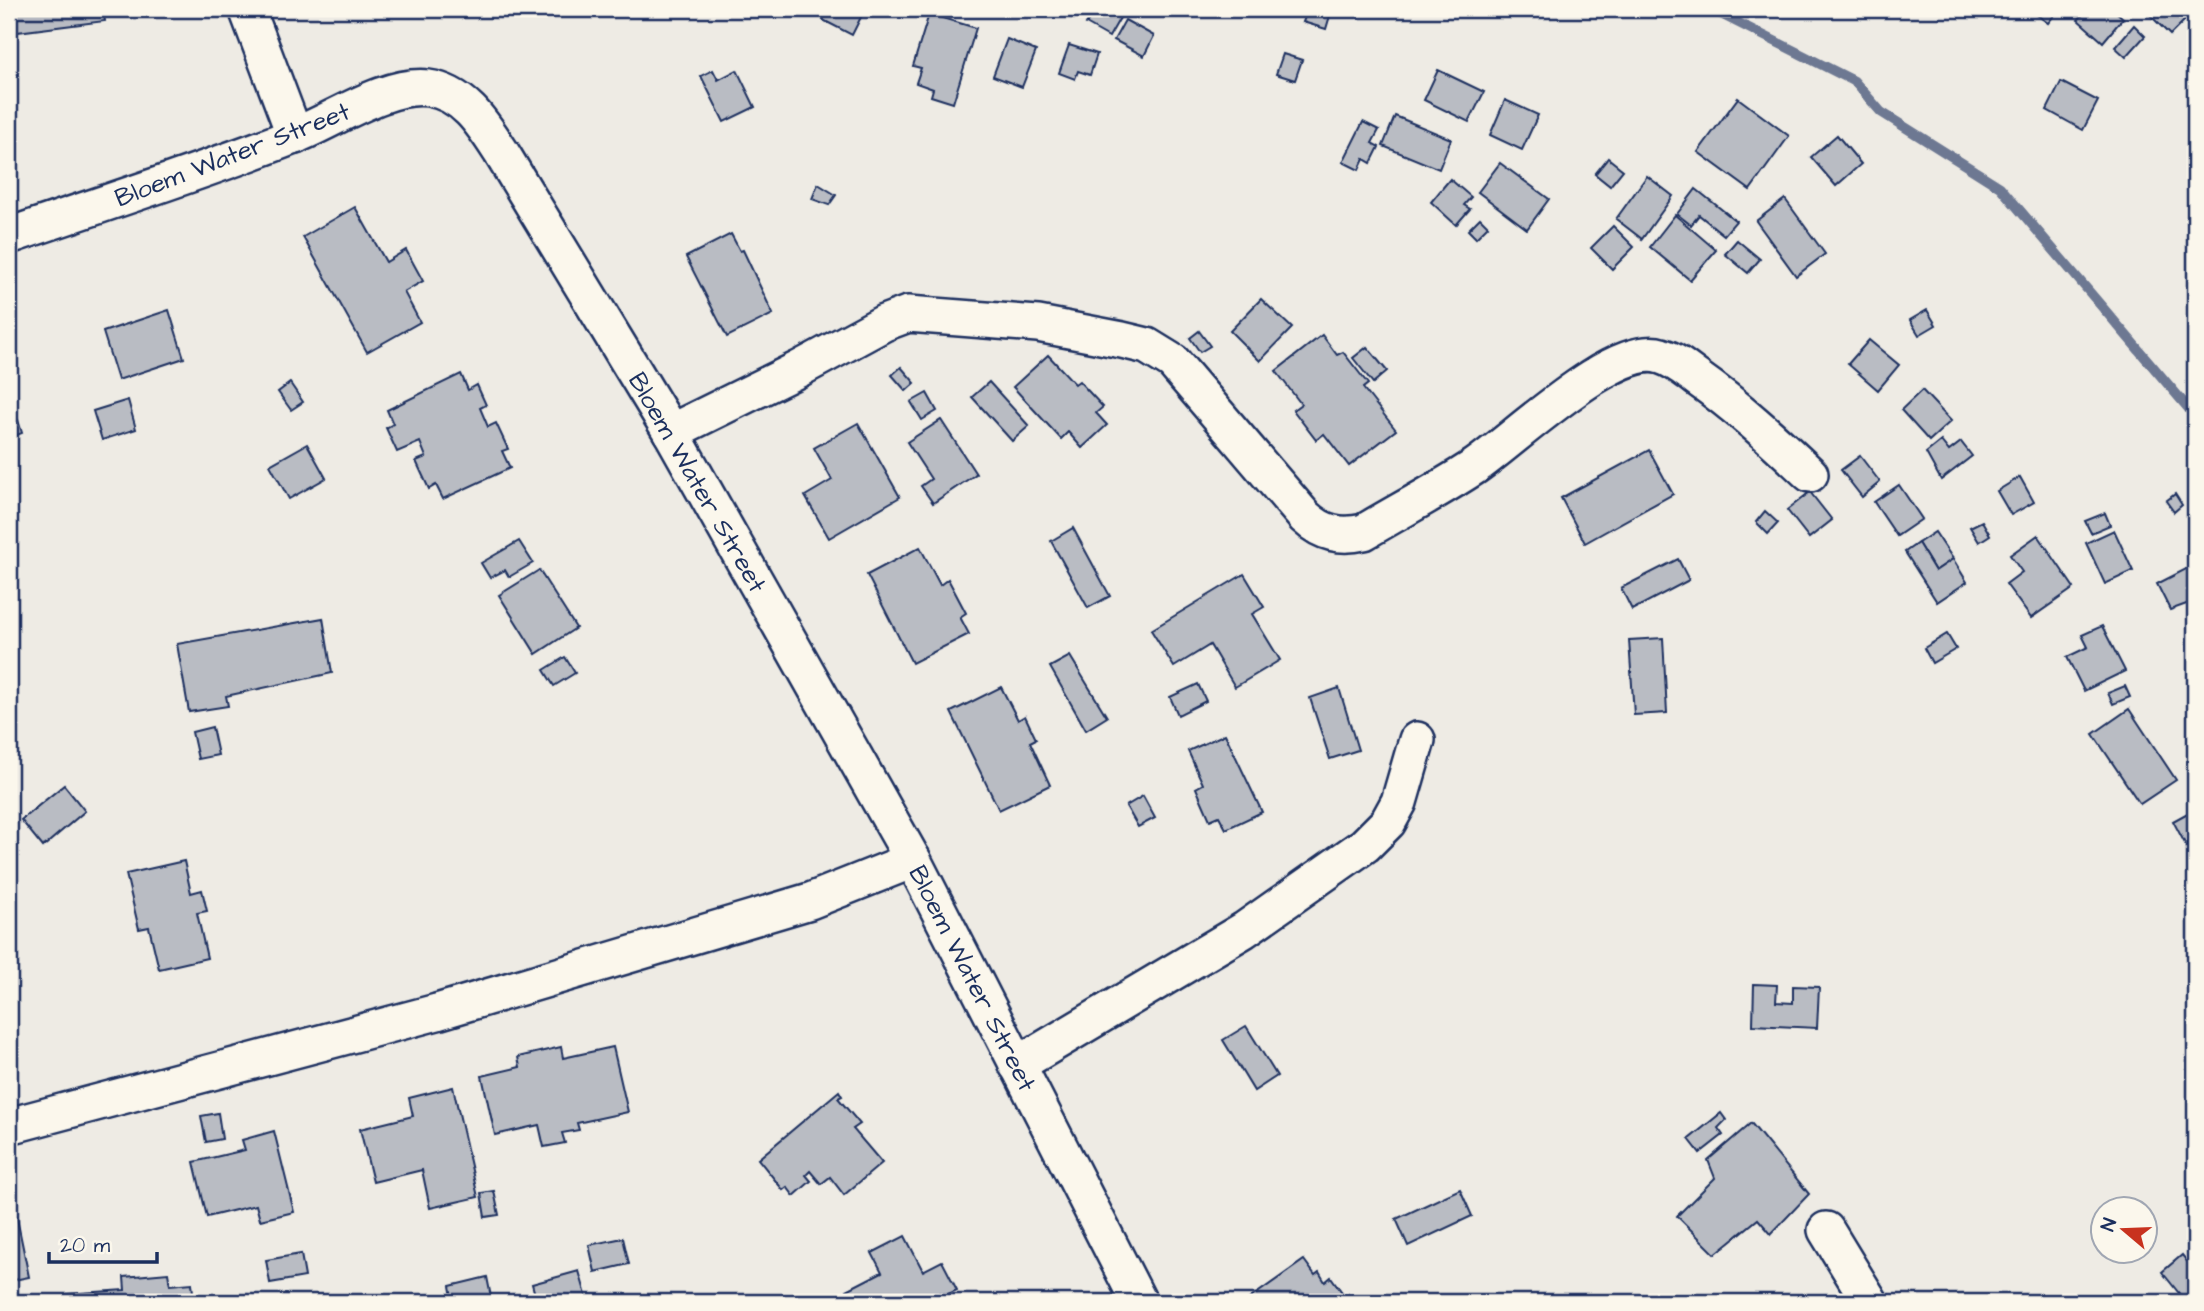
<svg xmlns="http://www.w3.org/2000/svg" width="2204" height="1311" font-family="'Architects Daughter',sans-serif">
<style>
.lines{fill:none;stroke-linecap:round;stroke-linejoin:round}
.stream{stroke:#6d7892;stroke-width:10}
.building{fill:#b9bcc3;stroke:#1b2f5e;stroke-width:2}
.street-casing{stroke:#1b2f5e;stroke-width:40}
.street{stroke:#fbf7ec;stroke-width:35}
.labels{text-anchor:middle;stroke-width:6;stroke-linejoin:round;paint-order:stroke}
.street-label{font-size:26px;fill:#1b2f5e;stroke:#fbf7ec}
</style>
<rect width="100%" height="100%" fill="#eeebe4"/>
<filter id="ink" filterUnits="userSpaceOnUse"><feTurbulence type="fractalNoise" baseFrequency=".0143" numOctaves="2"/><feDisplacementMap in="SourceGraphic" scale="14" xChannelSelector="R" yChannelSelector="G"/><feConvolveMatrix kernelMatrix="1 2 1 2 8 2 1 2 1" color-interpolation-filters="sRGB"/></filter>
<g filter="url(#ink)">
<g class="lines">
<path class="stream" d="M 1711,9 L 1854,81 L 1881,112 L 2000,187 L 2195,416"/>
</g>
<g class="building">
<path d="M 9,9 L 103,9 L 105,21 L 9,33 Z"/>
<path d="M 829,9 L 860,9 L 864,11 L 852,35 L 823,20 Z"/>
<path d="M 1053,9 L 1079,9 L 1074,19 Z"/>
<path d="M 1095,9 L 1109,9 L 1121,16 L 1109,37 L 1086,24 Z"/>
<path d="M 1308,9 L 1332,9 L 1326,29 L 1303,22 Z"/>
<path d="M 2029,9 L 2059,9 L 2048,23 Z"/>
<path d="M 2088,9 L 2113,9 L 2123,18 L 2103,42 L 2078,20 Z"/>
<path d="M 2144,9 L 2195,9 L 2195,10 L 2170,35 Z"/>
<path d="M 929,14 L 976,28 L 953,103 L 931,96 L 933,89 L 916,83 L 921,68 L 913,66 Z"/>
<path d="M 1125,20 L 1154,36 L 1144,56 L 1114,40 Z"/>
<path d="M 2134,25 L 2145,36 L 2126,57 L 2115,47 Z"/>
<path d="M 1007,39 L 1036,51 L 1022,87 L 993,76 Z"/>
<path d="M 1069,45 L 1097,54 L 1090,75 L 1078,71 L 1075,79 L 1059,73 Z"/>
<path d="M 1283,54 L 1302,60 L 1295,80 L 1276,74 Z"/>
<path d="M 713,70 L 718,80 L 737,70 L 755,107 L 724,122 L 701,76 Z"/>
<path d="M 1438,70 L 1484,92 L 1469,122 L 1424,100 Z"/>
<path d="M 2061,82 L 2098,101 L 2083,130 L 2047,110 Z"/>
<path d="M 1738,98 L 1789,136 L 1750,190 L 1698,152 Z"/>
<path d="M 1505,100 L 1538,115 L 1522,150 L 1490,135 Z"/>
<path d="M 1395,116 L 1451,139 L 1439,169 L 1383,146 Z"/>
<path d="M 1363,122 L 1379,130 L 1372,143 L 1379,147 L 1371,163 L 1364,159 L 1359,170 L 1343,162 Z"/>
<path d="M 1837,135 L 1861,164 L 1836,186 L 1811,157 Z"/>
<path d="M 1608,158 L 1623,170 L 1610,186 L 1595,174 Z"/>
<path d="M 1500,163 L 1549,199 L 1527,229 L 1478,192 Z"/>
<path d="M 1647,176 L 1673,196 L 1642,239 L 1616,219 Z"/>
<path d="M 1450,179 L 1471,197 L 1464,205 L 1470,209 L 1456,225 L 1431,202 Z"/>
<path d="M 818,184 L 836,195 L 829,205 L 812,199 Z"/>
<path d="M 1696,189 L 1736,221 L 1724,235 L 1699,215 L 1691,225 L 1677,214 Z"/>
<path d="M 1785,199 L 1825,254 L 1796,276 L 1756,221 Z"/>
<path d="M 355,207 L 386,262 L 406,250 L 423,281 L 404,292 L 420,322 L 367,352 L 303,237 Z"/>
<path d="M 1675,215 L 1716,250 L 1690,280 L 1650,247 Z"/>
<path d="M 1480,218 L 1488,226 L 1476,238 L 1468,230 Z"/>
<path d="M 1613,226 L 1634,247 L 1612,269 L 1591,248 Z"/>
<path d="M 731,234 L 740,251 L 743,250 L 773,314 L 727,337 L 686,257 Z"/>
<path d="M 1737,240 L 1760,259 L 1748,273 L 1725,254 Z"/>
<path d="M 1261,299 L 1292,328 L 1260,361 L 1230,331 Z"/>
<path d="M 169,310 L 184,358 L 118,380 L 103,332 Z"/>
<path d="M 1927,310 L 1936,325 L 1919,335 L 1910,320 Z"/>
<path d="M 1199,331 L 1210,346 L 1200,352 L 1190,338 Z"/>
<path d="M 1322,335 L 1337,355 L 1343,352 L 1368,384 L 1363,388 L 1396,430 L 1349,466 L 1324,434 L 1316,440 L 1293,410 L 1301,404 L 1276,371 Z"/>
<path d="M 1869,340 L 1899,365 L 1878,390 L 1848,364 Z"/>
<path d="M 1367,347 L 1387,371 L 1373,383 L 1353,358 Z"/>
<path d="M 1048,355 L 1075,384 L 1079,381 L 1103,407 L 1096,413 L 1107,425 L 1082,448 L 1068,432 L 1061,439 L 1013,387 Z"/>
<path d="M 901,367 L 915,383 L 906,391 L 892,375 Z"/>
<path d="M 461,374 L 468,390 L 477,385 L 486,405 L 480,408 L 488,427 L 496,423 L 508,449 L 502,451 L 510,468 L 443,499 L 436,485 L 429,489 L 416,461 L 426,457 L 420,442 L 397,452 L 386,428 L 393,424 L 387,410 Z"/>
<path d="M 989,382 L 1029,426 L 1012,441 L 972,397 Z"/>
<path d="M 290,383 L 303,402 L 291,410 L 278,392 Z"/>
<path d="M 1922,390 L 1951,421 L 1929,441 L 1901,410 Z"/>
<path d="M 927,393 L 937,411 L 922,420 L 911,402 Z"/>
<path d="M 128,400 L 136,429 L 102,440 L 93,411 Z"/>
<path d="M 18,420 L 22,433 L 9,438 L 9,423 Z"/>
<path d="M 941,420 L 976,474 L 933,503 L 921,486 L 931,479 L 907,442 Z"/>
<path d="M 858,423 L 900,497 L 829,538 L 805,496 L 832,480 L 814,448 Z"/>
<path d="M 1941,441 L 1949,451 L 1961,442 L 1972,456 L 1941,480 L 1926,453 Z"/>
<path d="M 307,444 L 326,478 L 289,499 L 270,465 Z"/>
<path d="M 1649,450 L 1673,494 L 1585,543 L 1561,498 Z"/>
<path d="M 1860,456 L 1880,482 L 1862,497 L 1841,470 Z"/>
<path d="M 2020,477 L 2034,502 L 2011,515 L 1997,491 Z"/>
<path d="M 1899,485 L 1922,519 L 1897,536 L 1874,502 Z"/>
<path d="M 1810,492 L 1832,520 L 1809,538 L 1787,510 Z"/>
<path d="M 2175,494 L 2182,505 L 2174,512 L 2166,501 Z"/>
<path d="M 1765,511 L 1778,523 L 1768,534 L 1756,522 Z"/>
<path d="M 2105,513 L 2110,525 L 2091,533 L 2085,521 Z"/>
<path d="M 1982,521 L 1990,535 L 1979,542 L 1970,527 Z"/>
<path d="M 1073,528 L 1110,596 L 1088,608 L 1051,541 Z"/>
<path d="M 2114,530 L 2133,571 L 2105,584 L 2086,543 Z"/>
<path d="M 1935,532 L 1953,559 L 1935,571 L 1918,543 Z"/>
<path d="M 2038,535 L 2074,588 L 2031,618 L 2006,584 L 2022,572 L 2010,555 Z"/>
<path d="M 519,541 L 533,563 L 509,577 L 505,570 L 490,578 L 481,563 Z"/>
<path d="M 1918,543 L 1935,571 L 1953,559 L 1967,582 L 1937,602 L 1905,552 Z"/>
<path d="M 920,547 L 940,585 L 948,579 L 966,613 L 960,617 L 969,634 L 912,663 L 867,575 Z"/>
<path d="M 1678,559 L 1689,580 L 1632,610 L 1621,588 Z"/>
<path d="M 2188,568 L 2195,583 L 2195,601 L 2170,610 L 2157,584 Z"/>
<path d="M 539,570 L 576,628 L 536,654 L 499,595 Z"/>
<path d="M 1244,574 L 1264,607 L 1252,614 L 1280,660 L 1235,687 L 1210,645 L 1174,667 L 1151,630 Z"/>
<path d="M 323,618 L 332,673 L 226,696 L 228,706 L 189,712 L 177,644 Z"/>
<path d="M 2102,626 L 2125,671 L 2084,691 L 2067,657 L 2088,647 L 2082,635 Z"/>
<path d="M 1947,634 L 1956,649 L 1932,663 L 1924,648 Z"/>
<path d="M 1663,638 L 1667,713 L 1634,715 L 1629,640 Z"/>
<path d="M 1070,656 L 1107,717 L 1086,730 L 1050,667 Z"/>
<path d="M 565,657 L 575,673 L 554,686 L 544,670 Z"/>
<path d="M 1198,684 L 1206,701 L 1178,715 L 1170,697 Z"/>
<path d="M 2125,686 L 2130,697 L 2113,704 L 2108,693 Z"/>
<path d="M 1001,687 L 1018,720 L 1025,716 L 1036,739 L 1030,742 L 1050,785 L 999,810 L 951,712 Z"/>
<path d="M 1339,688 L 1358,750 L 1330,759 L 1310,698 Z"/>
<path d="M 2129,709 L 2176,780 L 2140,804 L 2093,734 Z"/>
<path d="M 212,727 L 218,755 L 198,759 L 192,732 Z"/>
<path d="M 1225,734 L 1262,812 L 1226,829 L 1219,816 L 1210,820 L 1196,788 L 1203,784 L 1188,751 Z"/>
<path d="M 64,785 L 85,811 L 43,847 L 21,820 Z"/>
<path d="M 1143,796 L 1155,818 L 1138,827 L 1126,806 Z"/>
<path d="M 2195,809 L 2195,853 L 2191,855 L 2173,821 Z"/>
<path d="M 184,861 L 191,893 L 202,890 L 207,911 L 197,913 L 207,958 L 159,969 L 149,927 L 139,929 L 126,874 Z"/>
<path d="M 1754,984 L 1777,985 L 1776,1002 L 1793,1003 L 1793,986 L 1819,987 L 1817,1028 L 1753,1025 Z"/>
<path d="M 1246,1026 L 1277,1076 L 1254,1091 L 1223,1040 Z"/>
<path d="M 561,1047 L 563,1058 L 613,1047 L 628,1112 L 577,1123 L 579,1130 L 562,1133 L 565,1143 L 544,1147 L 539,1125 L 495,1135 L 482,1076 L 520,1067 L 518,1057 Z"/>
<path d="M 453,1087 L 478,1197 L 430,1208 L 422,1170 L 373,1182 L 360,1129 L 413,1116 L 409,1098 Z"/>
<path d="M 839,1091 L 842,1096 L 838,1098 L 860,1124 L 853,1129 L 882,1163 L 844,1195 L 830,1177 L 821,1184 L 810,1171 L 806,1175 L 811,1181 L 794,1196 L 787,1187 L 783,1190 L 758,1159 Z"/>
<path d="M 218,1113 L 222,1139 L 206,1142 L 201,1116 Z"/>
<path d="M 1721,1113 L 1726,1120 L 1718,1128 L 1723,1135 L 1700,1153 L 1689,1139 Z"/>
<path d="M 1751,1123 L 1809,1194 L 1771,1234 L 1758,1219 L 1715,1254 L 1677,1216 L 1715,1178 L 1708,1160 Z"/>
<path d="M 274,1131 L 294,1212 L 260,1220 L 256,1205 L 207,1217 L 194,1162 L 245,1150 L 242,1140 Z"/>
<path d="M 1460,1189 L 1472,1216 L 1408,1246 L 1396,1219 Z"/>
<path d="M 494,1191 L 499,1215 L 485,1217 L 481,1193 Z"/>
<path d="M 12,1194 L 29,1277 L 9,1281 L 9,1195 Z"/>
<path d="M 905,1236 L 923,1271 L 942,1261 L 957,1290 L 942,1297 L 940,1293 L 924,1302 L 853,1302 L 847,1290 L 882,1272 L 872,1253 Z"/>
<path d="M 623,1238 L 629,1264 L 595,1272 L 589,1245 Z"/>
<path d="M 301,1254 L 305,1277 L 270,1283 L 266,1260 Z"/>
<path d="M 2182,1255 L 2195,1271 L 2195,1302 L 2186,1302 L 2162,1272 Z"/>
<path d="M 1304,1260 L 1315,1275 L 1319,1272 L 1325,1282 L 1331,1277 L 1349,1302 L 1251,1302 L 1249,1299 Z"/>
<path d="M 579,1271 L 588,1302 L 537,1302 L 532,1284 Z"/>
<path d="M 168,1273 L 170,1285 L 192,1283 L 194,1302 L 67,1302 L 67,1294 L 125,1290 L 124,1277 Z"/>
<path d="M 487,1277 L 492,1302 L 453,1302 L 450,1286 Z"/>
</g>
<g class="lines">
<defs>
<g id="street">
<path d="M 247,9 L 295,136"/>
<path d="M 9,236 C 104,203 200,173 294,136 C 333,121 386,83 428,88 C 464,93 483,124 501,152 L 671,432 L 913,860 L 1139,1302"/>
<path d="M 671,432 L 799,369 L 884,323 L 908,314 L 1038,324 L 1122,340 L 1147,346 L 1173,362 L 1305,517 C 1323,534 1341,537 1364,532 C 1401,510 1439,490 1474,467 C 1513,441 1615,341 1661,356 C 1675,360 1686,370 1697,378 C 1738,407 1774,440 1810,474"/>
<path d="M 1017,1065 L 1244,930 L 1365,845 L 1388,822 L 1399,802 L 1417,740"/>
<path d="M 9,1126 L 437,1012 L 810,901 L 913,860"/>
<path d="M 1826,1230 L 1870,1302"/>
</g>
</defs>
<use href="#street" class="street-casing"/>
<use href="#street" class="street"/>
</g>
</g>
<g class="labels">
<g class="street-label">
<text transform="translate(232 154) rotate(-21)" y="9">Bloem Water Street</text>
<text transform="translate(698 482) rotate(60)" y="9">Bloem Water Street</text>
<text transform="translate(973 978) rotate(63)" y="9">Bloem Water Street</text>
</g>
</g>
<rect width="2204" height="1311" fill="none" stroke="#fbf7ec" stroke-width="35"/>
<rect x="18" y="18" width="2169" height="1276" fill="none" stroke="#1b2f5e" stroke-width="2.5" filter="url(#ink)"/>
<g transform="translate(2124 1230) rotate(289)"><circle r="33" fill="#fbf7ec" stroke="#a1a7b3" stroke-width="2"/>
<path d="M0-5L12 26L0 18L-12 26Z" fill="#c8321e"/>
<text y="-10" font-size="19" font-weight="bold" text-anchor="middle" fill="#1b2f5e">N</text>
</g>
<path d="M49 1252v10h108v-10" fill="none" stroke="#1b2f5e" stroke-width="3.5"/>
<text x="60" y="1252" font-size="21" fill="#1b2f5e" stroke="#fbf7ec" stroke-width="5" paint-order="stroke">20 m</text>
</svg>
